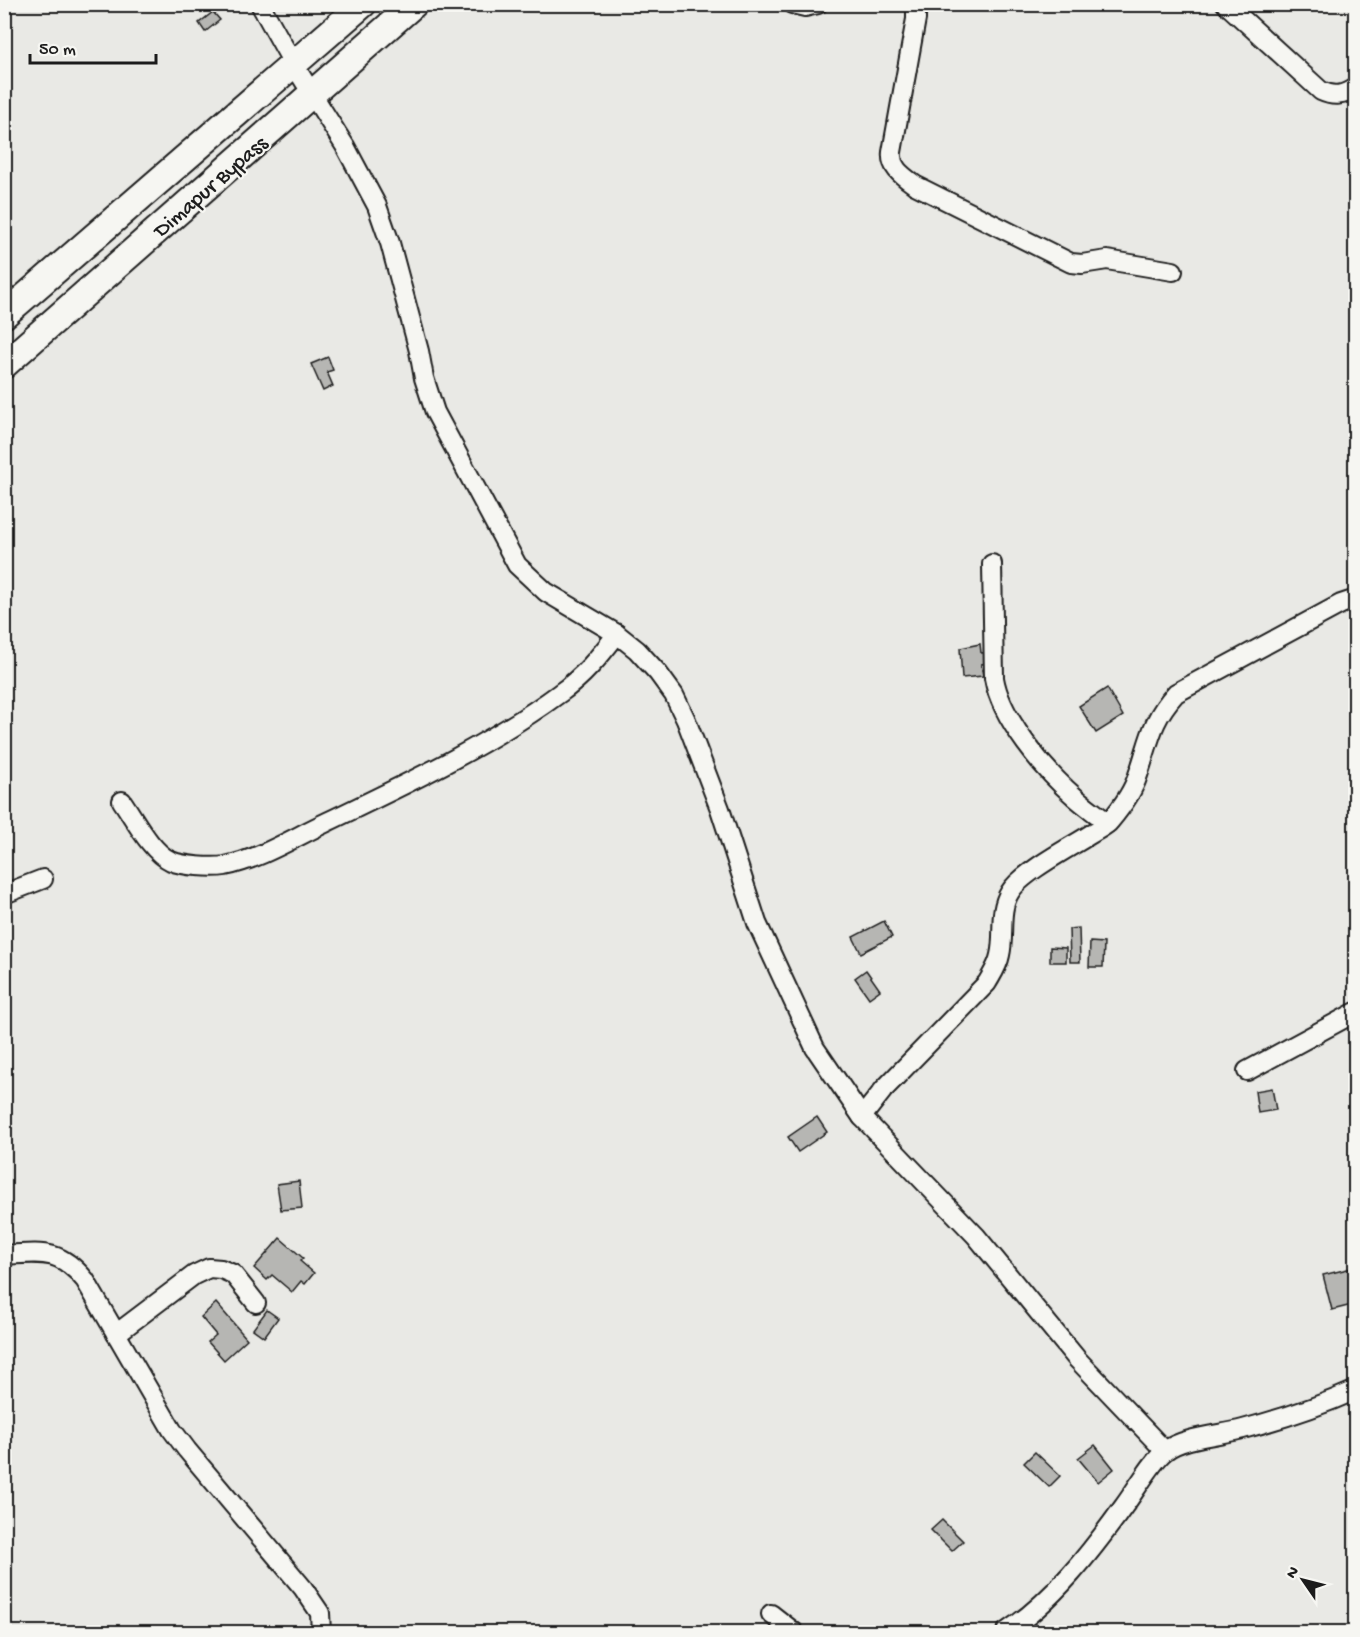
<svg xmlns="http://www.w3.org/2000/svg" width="1360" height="1637" font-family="'Gochi Hand',sans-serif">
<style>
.building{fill:#b6b6b3;stroke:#1c1c1c;stroke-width:1.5}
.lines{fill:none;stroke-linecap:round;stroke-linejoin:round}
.minor-casing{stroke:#1c1c1c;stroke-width:22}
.highway-casing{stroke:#1c1c1c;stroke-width:30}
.minor{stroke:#f6f6f2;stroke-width:18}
.highway{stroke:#f6f6f2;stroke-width:26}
.labels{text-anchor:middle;stroke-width:4.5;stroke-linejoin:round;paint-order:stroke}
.street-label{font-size:22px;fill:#1c1c1c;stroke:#f6f6f2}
</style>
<rect width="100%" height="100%" fill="#e9e9e5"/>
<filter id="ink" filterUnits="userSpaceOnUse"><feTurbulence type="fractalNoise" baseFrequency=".0167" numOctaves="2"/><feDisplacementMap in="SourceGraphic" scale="12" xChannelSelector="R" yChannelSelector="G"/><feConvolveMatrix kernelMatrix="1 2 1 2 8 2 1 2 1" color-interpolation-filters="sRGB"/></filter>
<g filter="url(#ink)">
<g class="building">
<path d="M 213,12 L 220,20 L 205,32 L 199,23 Z"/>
<path d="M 328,357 L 333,370 L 327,372 L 333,386 L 323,391 L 311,364 Z"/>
<path d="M 980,644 L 981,653 L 992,652 L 992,663 L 981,664 L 983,676 L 962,678 L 960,648 Z"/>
<path d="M 1107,688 L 1123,716 L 1096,733 L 1079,706 Z"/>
<path d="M 884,921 L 892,937 L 861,953 L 853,937 Z"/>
<path d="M 1079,928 L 1080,962 L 1070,962 L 1069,929 Z"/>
<path d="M 1090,942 L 1104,943 L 1103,967 L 1089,967 Z"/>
<path d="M 1050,947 L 1066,948 L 1066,962 L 1050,962 Z"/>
<path d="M 866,970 L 880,990 L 869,998 L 855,978 Z"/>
<path d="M 1272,1088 L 1276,1110 L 1258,1113 L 1255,1091 Z"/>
<path d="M 817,1117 L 827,1132 L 798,1152 L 788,1137 Z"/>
<path d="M 299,1181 L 302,1208 L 281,1210 L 277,1184 Z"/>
<path d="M 280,1238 L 303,1258 L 300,1261 L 314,1273 L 305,1284 L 301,1281 L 292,1292 L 272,1275 L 267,1280 L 254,1268 Z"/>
<path d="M 1352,1268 L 1356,1280 L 1356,1304 L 1332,1310 L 1323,1275 Z"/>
<path d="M 216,1303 L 247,1339 L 224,1360 L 208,1342 L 216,1335 L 201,1317 Z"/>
<path d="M 267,1310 L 278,1318 L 264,1337 L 253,1329 Z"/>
<path d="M 1095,1445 L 1114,1469 L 1098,1482 L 1078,1458 Z"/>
<path d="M 1035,1452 L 1060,1476 L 1049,1487 L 1024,1463 Z"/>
<path d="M 942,1520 L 963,1541 L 952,1551 L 931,1530 Z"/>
</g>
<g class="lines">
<defs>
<g id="minor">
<path d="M 260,4 L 294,65 L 345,146 L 377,206 L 390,243 L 419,351 L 424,378 L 435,412 L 517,565 L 546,592 L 617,634 L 637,650 L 658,673 L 674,695 L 686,720 L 720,809 L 757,923 L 815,1048 L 862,1117 L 976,1236 L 1077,1359 L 1165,1451"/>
<path d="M 792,4 L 805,7 L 818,4"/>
<path d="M 916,4 L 916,19 L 892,152 C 890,168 903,176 915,185 L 1071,263 L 1082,264 L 1107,260 L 1173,271"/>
<path d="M 1226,4 L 1321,91 C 1334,97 1343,96 1356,87"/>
<path d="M 992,564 L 994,678 C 1001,719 1044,770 1075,797 C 1085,806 1097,814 1108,823"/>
<path d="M 122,801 C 134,818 151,852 171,861 C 183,866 212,868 225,866 C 260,859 293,838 325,823 C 406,784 488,746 560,693 C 583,677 600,656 617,634"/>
<path d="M 4,894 L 43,879"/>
<path d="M 1247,1071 L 1356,1012"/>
<path d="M 862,1117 L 884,1089 L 987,983 C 992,974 998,966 1000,955 C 1005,934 998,911 1010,892 C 1021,873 1071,847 1091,834 C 1097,830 1105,827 1110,821 C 1121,808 1133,792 1138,775 C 1150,741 1150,722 1176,693 L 1341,604 L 1356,599"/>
<path d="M 4,1255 C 41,1253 59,1248 85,1280 L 172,1430 L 187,1450 L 303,1588 L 320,1613 L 321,1632"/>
<path d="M 116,1334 L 194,1275 L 209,1268 L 221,1269 L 233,1274 L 256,1303"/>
<path d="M 771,1614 L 794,1632"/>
<path d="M 1006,1632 C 1053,1601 1091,1552 1124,1506 C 1134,1493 1153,1460 1165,1451 C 1182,1437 1221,1435 1243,1429 C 1281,1419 1320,1406 1356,1390"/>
</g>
<g id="highway">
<path d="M 4,315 L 363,4"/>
<path d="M 4,365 L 414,4"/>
</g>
</defs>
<use href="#minor" class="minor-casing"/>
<use href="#highway" class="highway-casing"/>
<use href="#minor" class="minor"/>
<use href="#highway" class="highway"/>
</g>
</g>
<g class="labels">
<g class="street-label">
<text transform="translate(209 185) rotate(-41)" y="8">Dimapur Bypass</text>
</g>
</g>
<rect width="1360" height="1637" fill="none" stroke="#f6f6f2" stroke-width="24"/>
<rect x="12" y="12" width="1336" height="1613" fill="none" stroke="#1c1c1c" stroke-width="2" filter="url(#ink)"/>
<g transform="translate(1303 1580) rotate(305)" stroke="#f6f6f2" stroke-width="4.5" paint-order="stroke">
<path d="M0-4.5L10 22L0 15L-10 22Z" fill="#1c1c1c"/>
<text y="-9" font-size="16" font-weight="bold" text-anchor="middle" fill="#1c1c1c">N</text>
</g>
<path d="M30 54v9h126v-9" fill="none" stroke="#1c1c1c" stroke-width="3"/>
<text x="39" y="54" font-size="18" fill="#1c1c1c" stroke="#f6f6f2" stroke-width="4.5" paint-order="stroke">50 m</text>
</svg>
